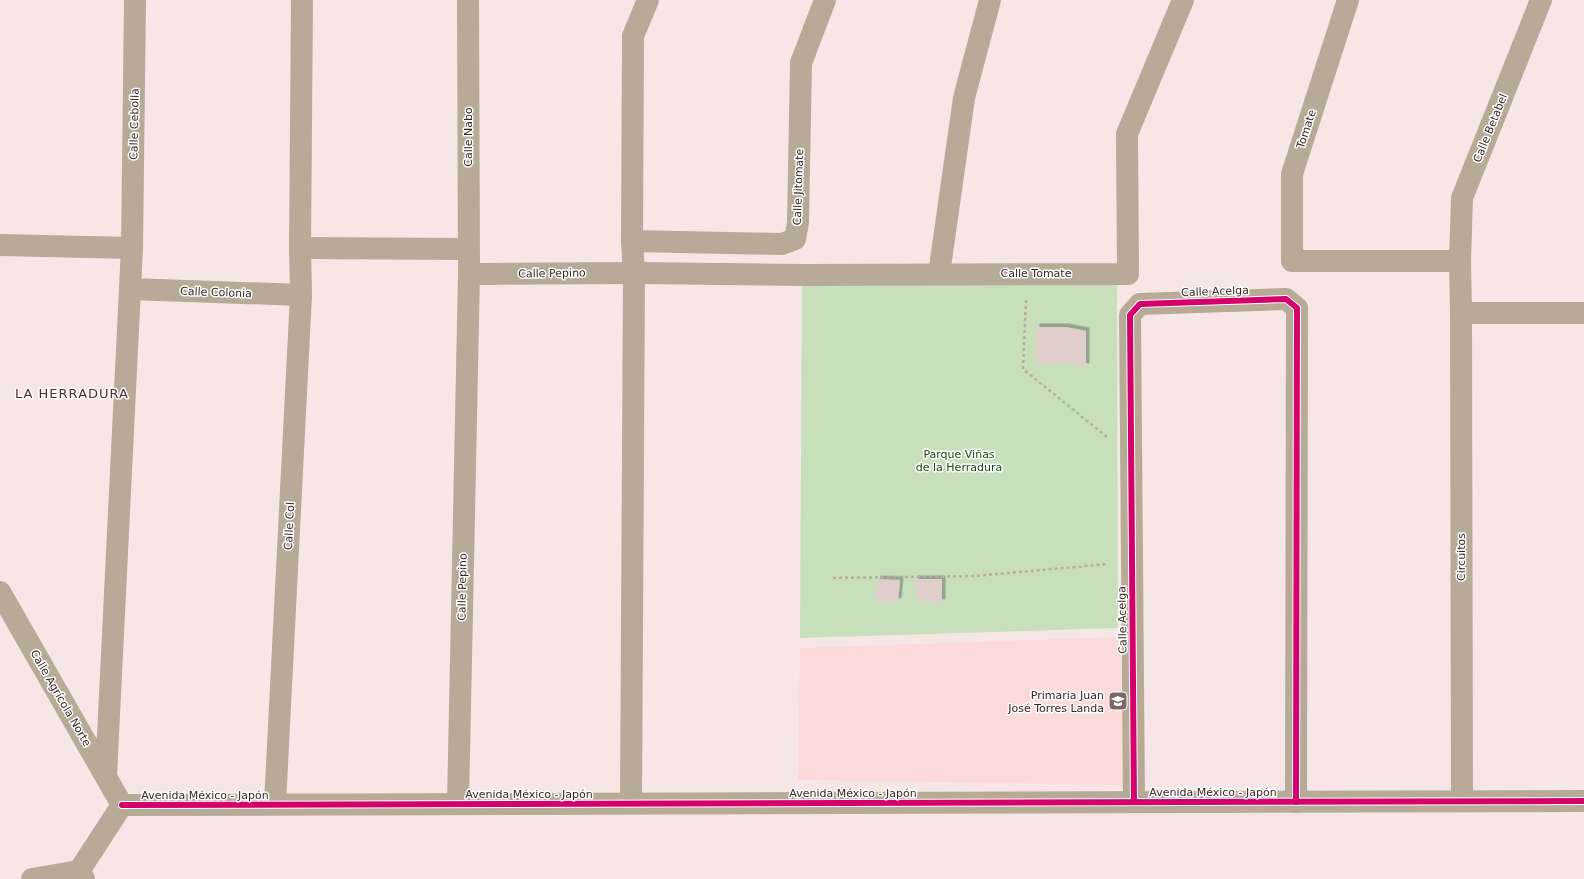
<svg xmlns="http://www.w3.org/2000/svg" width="1584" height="879" font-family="'DejaVu Sans',sans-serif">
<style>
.built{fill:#fadbd9}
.green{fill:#c7dfbb}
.building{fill:#e0ceca;filter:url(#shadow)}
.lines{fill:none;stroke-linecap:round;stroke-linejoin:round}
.path{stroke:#b8aca1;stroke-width:2.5;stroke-dasharray:3 3;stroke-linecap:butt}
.minor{stroke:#b7aa97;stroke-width:22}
.cycleway-casing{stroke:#fff;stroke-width:8}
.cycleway{stroke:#d6006c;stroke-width:6}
.labels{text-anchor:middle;stroke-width:3;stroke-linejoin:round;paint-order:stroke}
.street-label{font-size:11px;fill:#3a2322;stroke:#fff}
.park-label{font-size:11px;fill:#15480d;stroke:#fff}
.poi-label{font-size:11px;fill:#3a2322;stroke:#fff;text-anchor:end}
.quarter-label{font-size:13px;letter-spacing:1px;fill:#5a2829;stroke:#fff}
</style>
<defs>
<filter id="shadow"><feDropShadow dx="3.5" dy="-3.5" stdDeviation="0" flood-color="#0004"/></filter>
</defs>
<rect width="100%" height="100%" fill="#f6e7e6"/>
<path class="built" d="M 1120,637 L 1124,785 L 798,780 L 800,648 Z"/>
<path class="green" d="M 802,283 L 1117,285 L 1118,628 L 800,638 Z"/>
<g class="building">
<path d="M 1036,327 L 1065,327 L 1086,331 L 1086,367 L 1061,363 L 1036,365 Z"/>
<path d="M 877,579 L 900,580 L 898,602 L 875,600 Z"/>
<path d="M 915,579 L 942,579 L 942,603 L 917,600 Z"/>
</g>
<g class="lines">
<g class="path">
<path d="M 1026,300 L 1023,369 L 1107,437"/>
<path d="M 833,578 L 975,576 L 1108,564"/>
</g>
<g class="minor">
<path d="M 1348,0 L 1292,174 L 1292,261 L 1460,261"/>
<path d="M 632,241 L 782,244 L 795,239 L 798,223 L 801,63 L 825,0"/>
<path d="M 0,245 L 132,248"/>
<path d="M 300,248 L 468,249"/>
<path d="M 469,274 L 634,273 L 802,275 L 1128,274 L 1127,134 L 1183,0"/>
<path d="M 939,274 L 964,98 L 990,0"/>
<path d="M 131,289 L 301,295"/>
<path d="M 1461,313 L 1584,313"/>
<path d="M 0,592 L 122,805"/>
<path d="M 106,776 L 132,248 L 135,0"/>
<path d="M 1462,801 L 1461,313 L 1460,261 L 1462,198 L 1541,0"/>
<path d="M 1134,802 L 1130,315 L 1140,304 L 1286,299 L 1297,308 L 1296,802"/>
<path d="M 631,803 L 634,273 L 632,241 L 633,36 L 648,0"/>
<path d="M 275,804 L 301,295 L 300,248 L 302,0"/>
<path d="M 458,804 L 469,274 L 468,0"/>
<path d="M 122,805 L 1584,801"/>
<path d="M 32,879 L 79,871"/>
<path d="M 84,879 L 79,871 L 122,805"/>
</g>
<defs>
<g id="cycleway">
<path d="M 1134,802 L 1130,315 L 1140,304 L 1286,299 L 1297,308 L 1296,802"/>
<path d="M 122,805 L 1584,801"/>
</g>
</defs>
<use href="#cycleway" class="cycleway-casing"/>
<use href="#cycleway" class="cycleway"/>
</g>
<defs>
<symbol id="school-square" viewBox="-11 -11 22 22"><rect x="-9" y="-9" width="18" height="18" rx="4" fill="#7c6867" stroke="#fff"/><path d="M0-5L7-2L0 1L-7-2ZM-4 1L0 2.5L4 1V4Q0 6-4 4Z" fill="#fff"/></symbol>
</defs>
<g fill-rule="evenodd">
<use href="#school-square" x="1107" y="690" width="22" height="22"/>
</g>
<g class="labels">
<g class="street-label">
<text transform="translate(134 124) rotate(-89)" y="4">Calle Cebolla</text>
<text transform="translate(1490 128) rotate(-68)" y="4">Calle Betabel</text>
<text transform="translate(1306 129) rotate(-72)" y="4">Tomate</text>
<text transform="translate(468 137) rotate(-90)" y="4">Calle Nabo</text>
<text transform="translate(798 187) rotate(-88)" y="4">Calle Jitomate</text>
<text transform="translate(552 273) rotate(-1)" y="4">Calle Pepino</text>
<text x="1036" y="277">Calle Tomate</text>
<text transform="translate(1215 291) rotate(-2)" y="4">Calle Acelga</text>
<text transform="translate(216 292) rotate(2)" y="4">Calle Colonia</text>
<text transform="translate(289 526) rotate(-87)" y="4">Calle Col</text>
<text transform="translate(1461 557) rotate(-90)" y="4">Circuitos</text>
<text transform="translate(462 587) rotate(-89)" y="4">Calle Pepino</text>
<text transform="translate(1122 620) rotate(-91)" y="4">Calle Acelga</text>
<text transform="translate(61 698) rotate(60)" y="4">Calle Agrícola Norte</text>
<text x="1213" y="796">Avenida México - Japón</text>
<text x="853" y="797">Avenida México - Japón</text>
<text x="529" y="798">Avenida México - Japón</text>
<text x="205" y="799">Avenida México - Japón</text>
</g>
<g class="park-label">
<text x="959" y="458">Parque Viñas<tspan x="959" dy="13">de la Herradura</tspan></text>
</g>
<g class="poi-label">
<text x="1104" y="699">Primaria Juan<tspan x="1104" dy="13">José Torres Landa</tspan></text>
</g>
<g class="quarter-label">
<text x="72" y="398">LA HERRADURA</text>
</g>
</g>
</svg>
